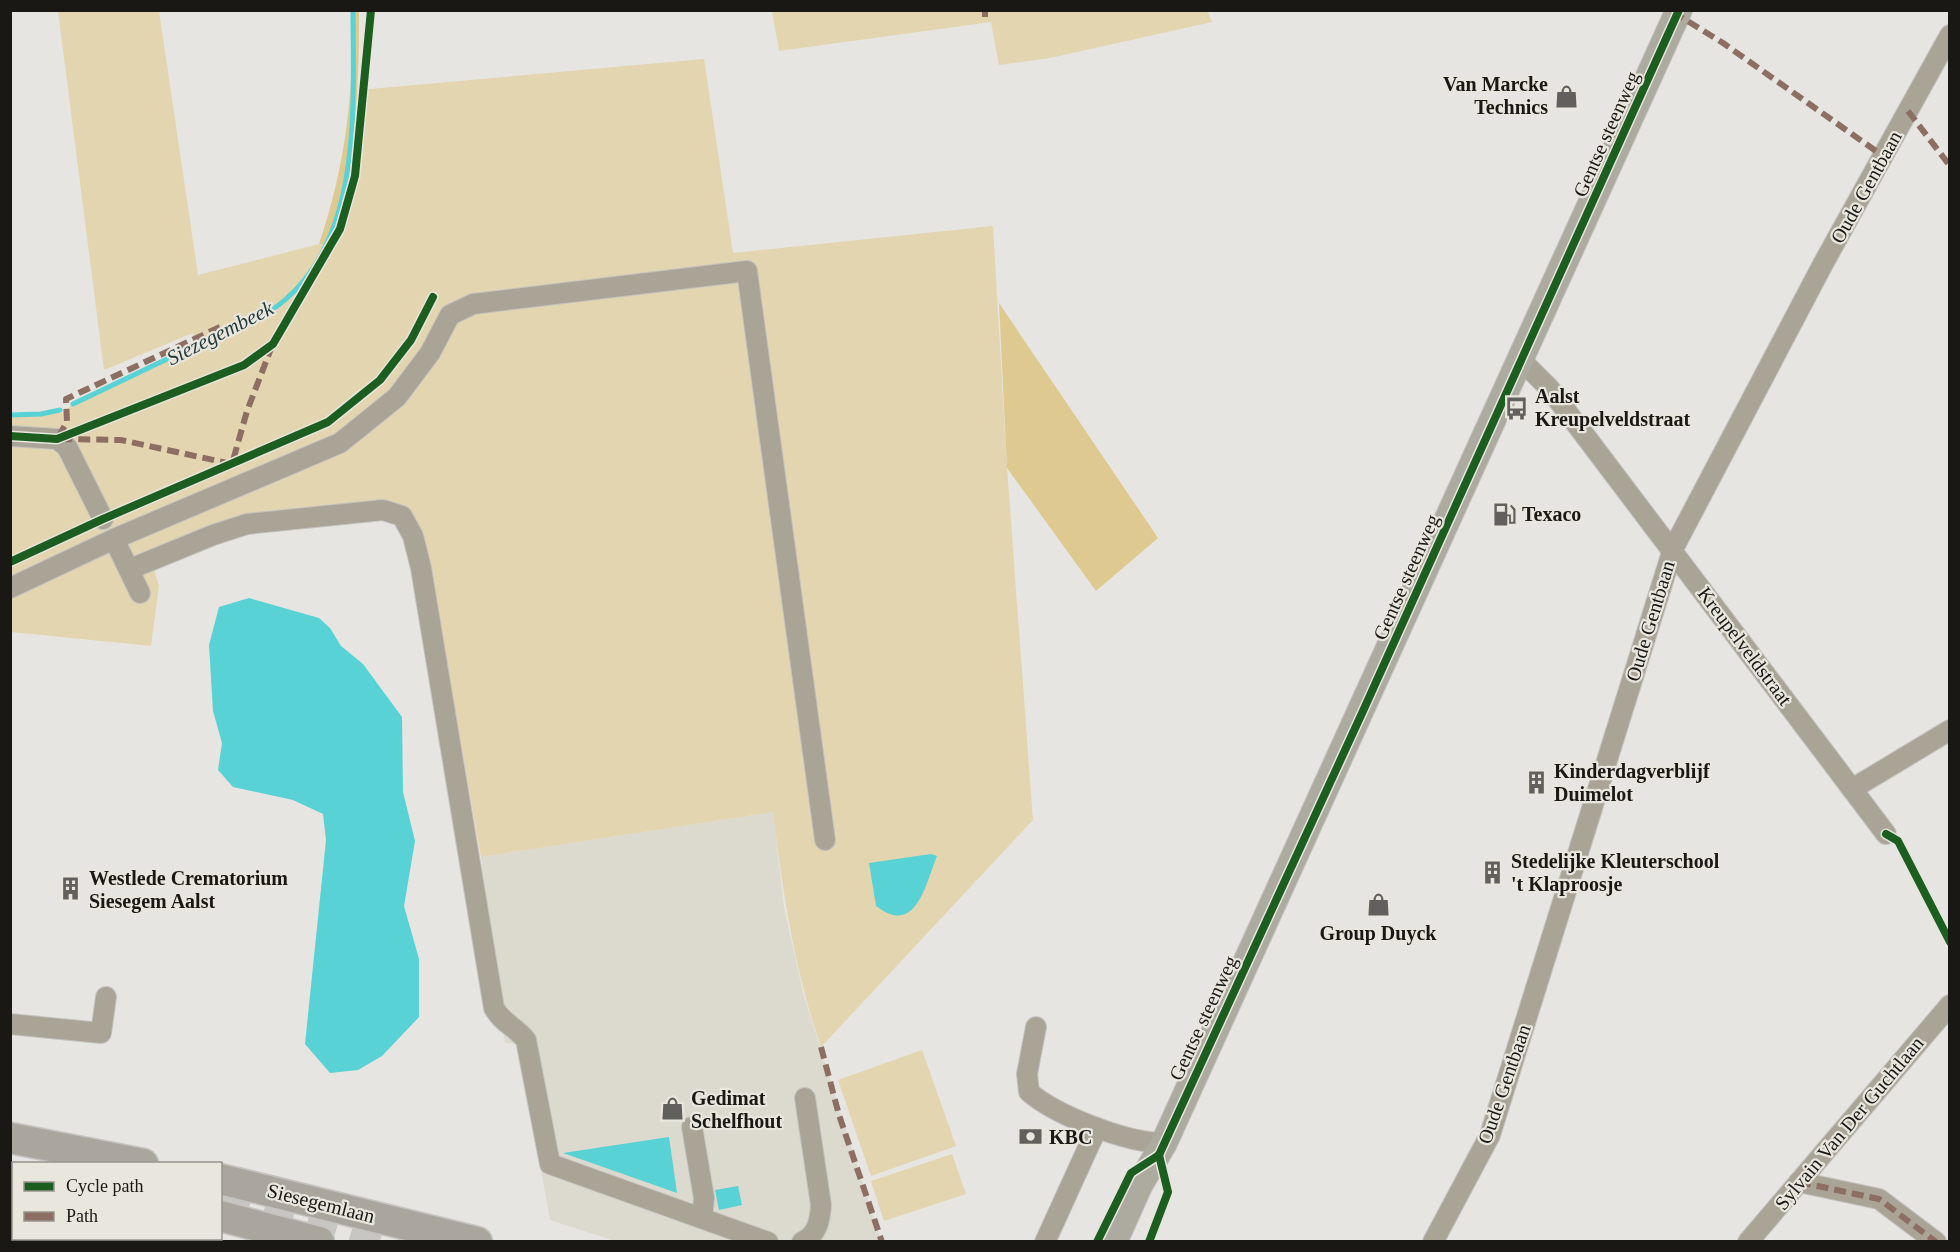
<svg xmlns="http://www.w3.org/2000/svg" width="1960" height="1252" font-family="'Times New Roman',serif">
<style>
.built{fill:#dcd9cf}
.green{fill:#e3d5af}
.forest{fill:#deca90}
.water{fill:#58d2d4}
.lines{fill:none;stroke-linecap:round;stroke-linejoin:round}
.stream{stroke:#58d2d4;stroke-width:5}
.highway-tunnel{stroke:#c7c6c2;stroke-width:30;stroke-dasharray:30 15;stroke-linecap:butt}
.minor-casing{stroke:#c4c3c1;stroke-width:22}
.major-casing{stroke:#c4c3c1;stroke-width:28}
.highway-casing{stroke:#c4c3c1;stroke-width:33}
.minor{stroke:#aaa496;stroke-width:20}
.major{stroke:#adaaa0;stroke-width:26}
.highway{stroke:#aaa69d;stroke-width:30}
.quiet{stroke:#8d6e63;stroke-width:6;stroke-dasharray:12 6;stroke-linecap:butt}
.cycleway-casing{stroke:#e9e6de;stroke-width:11}
.cycleway{stroke:#1b5e20;stroke-width:8}
.labels{text-anchor:middle;stroke-width:4.5;stroke-linejoin:round;paint-order:stroke}
.poi-label{font-size:20px;font-weight:bold;fill:#191815;stroke:#e9e6de;text-anchor:start}
.street-label{font-size:20px;fill:#191815;stroke:#e9e6de}
.water-label{font-size:21px;font-style:italic;fill:#1f3839;stroke:#e9e6de}
</style>
<rect width="100%" height="100%" fill="#e6e5e1"/>
<path class="built" d="M 773,812 L 784,908 L 803,993 L 881,1241 L 615,1241 L 550,1220 L 518,1044 L 505,1043 L 481,857 Z"/>
<g class="green">
<path d="M 1207,10 L 1212,22 L 1050,58 L 999,65 L 991,22 L 779,51 L 772,11 Z"/>
<path d="M 58,11 L 159,11 L 198,275 L 319,244 L 325,245 C 346,195 352,143 359,90 L 704,59 L 733,253 L 993,226 L 1007,468 L 1033,820 L 821,1047 C 794,968 783,894 773,812 L 481,857 L 430,566 L 422,532 L 408,509 L 384,501 L 337,504 L 245,515 L 149,553 L 159,586 L 151,646 L 11,632 L 10,415 L 62,413 L 73,404 L 244,324 L 194,343 L 193,333 L 104,370 Z"/>
<path d="M 922,1050 L 956,1146 L 871,1176 L 838,1080 Z"/>
<path d="M 952,1154 L 966,1194 L 884,1221 L 871,1181 Z"/>
</g>
<g class="forest">
<path d="M 351,11 L 359,11 C 359,90 357,171 325,245 L 319,244 C 345,168 355,91 351,11 Z"/>
<path d="M 999,303 L 1158,538 L 1096,591 L 1007,468 Z"/>
</g>
<g class="water">
<path d="M 249,598 L 319,618 L 330,628 L 341,646 L 363,664 L 402,717 L 403,792 L 415,841 L 404,906 L 419,959 L 419,1017 L 382,1056 L 358,1070 L 330,1073 L 305,1044 L 326,840 L 323,814 L 293,800 L 233,787 L 218,770 L 222,743 L 213,711 L 209,645 L 219,607 Z"/>
<path d="M 931,854 L 937,856 C 925,885 916,937 876,906 L 869,863 Z"/>
<path d="M 669,1137 L 677,1193 L 563,1153 Z"/>
<path d="M 738,1186 L 742,1205 L 719,1210 L 715,1190 Z"/>
</g>
<g class="lines">
<g class="stream">
<path d="M 73,404 C 111,386 150,367 188,349 C 220,334 259,323 286,299 C 363,233 353,102 353,10"/>
<path d="M 10,415 L 41,414 L 60,410"/>
</g>
<path class="highway-tunnel" d="M 220,1201 L 327,1223 L 389,1242"/>
<defs>
<g id="minor">
<path d="M 1522,361 L 1549,388 L 1886,834"/>
<path d="M 10,436 L 57,439 L 67,447 L 103,519"/>
<path d="M 114,539 L 140,593"/>
<path d="M 130,569 L 213,535 L 247,524 L 383,510 L 402,516 L 413,536 L 421,568 L 494,1008 C 504,1025 514,1025 526,1040 L 550,1164 L 768,1242"/>
<path d="M 10,588 L 114,539 L 340,443 L 397,397 L 430,353 L 450,315 L 473,304 L 747,271 L 825,840"/>
<path d="M 1852,789 L 1950,730"/>
<path d="M 10,1024 L 101,1033 L 106,997"/>
<path d="M 1036,1027 L 1027,1074 L 1029,1092 C 1057,1116 1127,1143 1164,1143"/>
<path d="M 692,1127 L 704,1198 L 702,1218"/>
<path d="M 1799,1182 L 1879,1199 L 1936,1242"/>
<path d="M 802,1242 C 817,1235 820,1221 821,1205 L 805,1098"/>
<path d="M 1045,1242 L 1097,1128"/>
<path d="M 1433,1242 L 1490,1135 L 1673,549 L 1823,264 L 1950,35"/>
<path d="M 1748,1242 L 1950,1005"/>
</g>
<path id="major" d="M 1114,1242 L 1139,1186 L 1164,1143 L 1679,10"/>
<g id="highway">
<path d="M 10,1138 L 143,1164"/>
<path d="M 10,1177 L 14,1178"/>
<path d="M 220,1179 L 477,1242"/>
<path d="M 220,1216 L 319,1242"/>
</g>
</defs>
<use href="#minor" class="minor-casing"/>
<use href="#major" class="major-casing"/>
<use href="#highway" class="highway-casing"/>
<use href="#minor" class="minor"/>
<use href="#major" class="major"/>
<use href="#highway" class="highway"/>
<g class="quiet">
<path d="M 985,10 L 985,17"/>
<path d="M 1673,12 L 1723,43 L 1883,156"/>
<path d="M 1908,111 L 1950,166"/>
<path d="M 220,327 L 66,399 L 67,422 L 57,439 L 121,440 L 232,464 L 247,411 L 272,346"/>
<path d="M 821,1047 L 839,1115 L 882,1242"/>
<path d="M 1799,1182 L 1879,1199 L 1936,1242"/>
</g>
<defs>
<g id="cycleway">
<path d="M 10,436 L 57,439 L 244,365 L 273,344 L 340,229 L 355,176 L 371,10"/>
<path d="M 10,562 L 103,519 L 328,422 L 380,380 L 411,340 L 433,297"/>
<path d="M 1886,834 L 1898,841 L 1950,942"/>
<path d="M 1159,1155 L 1363,711 L 1679,10"/>
<path d="M 1097,1242 L 1131,1173 L 1159,1155"/>
<path d="M 1149,1242 L 1168,1192 L 1159,1155"/>
</g>
</defs>
<use href="#cycleway" class="cycleway-casing"/>
<use href="#cycleway" class="cycleway"/>
</g>
<defs>
<symbol id="shop-bare" viewBox="-9 -9 18 18"><path d="M-5-2.5h2.3a2.7 3.5 0 0 1 5.4 0H5L5.5 6h-11ZM-1.5-2.5h3a1.5 2.3 0 0 0-3 0Z" fill="#61605c" stroke="#e9e6de" stroke-width="2.5" paint-order="stroke"/></symbol>
<symbol id="bus-bare" viewBox="-9 -9 18 18"><path d="M-5-6H5V4H4V6H2V4H-2V6H-4V4H-5ZM-3.5-4V0h7V-4ZM-3.5 1.2v1.5H-2V1.2ZM2 1.2v1.5H3.5V1.2Z" fill="#61605c" stroke="#e9e6de" stroke-width="2.5" paint-order="stroke"/></symbol>
<symbol id="fuel-bare" viewBox="-9 -9 18 18"><path d="M-5.5-6h7V0h2V4h1.3V-2.5L3-4.5l.8-.8L6-3V5H2.5V1h-1V6h-7ZM-4.2-4.7v3.2H.2V-4.7Z" fill="#61605c" stroke="#e9e6de" stroke-width="2.5" paint-order="stroke"/></symbol>
<symbol id="building-bare" viewBox="-9 -9 18 18"><path d="M-4-6H4V6H1V3H-1V6H-4ZM-2.5-4.3h1.7v1.8h-1.7ZM.8-4.3h1.7v1.8H.8ZM-2.5-1h1.7V.8h-1.7ZM.8-1h1.7V.8H.8Z" fill="#61605c" stroke="#e9e6de" stroke-width="2.5" paint-order="stroke"/></symbol>
<symbol id="bank-bare" viewBox="-9 -9 18 18"><path d="M-6-4H6V4H-6ZM0-2.3a2.3 2.3 0 1 0 0 4.6a2.3 2.3 0 1 0 0-4.6Z" fill="#61605c" stroke="#e9e6de" stroke-width="2.5" paint-order="stroke"/></symbol>
</defs>
<g fill-rule="evenodd">
<use href="#shop-bare" x="1550" y="80" width="33" height="33"/>
<use href="#bus-bare" x="1500" y="392" width="33" height="33"/>
<use href="#fuel-bare" x="1488" y="498" width="33" height="33"/>
<use href="#building-bare" x="1520" y="766" width="33" height="33"/>
<use href="#building-bare" x="1476" y="856" width="33" height="33"/>
<use href="#building-bare" x="54" y="872" width="33" height="33"/>
<use href="#shop-bare" x="1362" y="888" width="33" height="33"/>
<use href="#shop-bare" x="656" y="1092" width="33" height="33"/>
<use href="#bank-bare" x="1014" y="1120" width="33" height="33"/>
</g>
<g class="labels">
<g class="poi-label">
<text x="1548" y="91" text-anchor="end">Van Marcke<tspan x="1548" dy="23">Technics</tspan></text>
<text x="1535" y="403">Aalst<tspan x="1535" dy="23">Kreupelveldstraat</tspan></text>
<text x="1522" y="521">Texaco</text>
<text x="1554" y="778">Kinderdagverblijf<tspan x="1554" dy="23">Duimelot</tspan></text>
<text x="1511" y="868">Stedelijke Kleuterschool<tspan x="1511" dy="23">'t Klaproosje</tspan></text>
<text x="89" y="885">Westlede Crematorium<tspan x="89" dy="23">Siesegem Aalst</tspan></text>
<text x="1378" y="940" text-anchor="middle">Group Duyck</text>
<text x="691" y="1105">Gedimat<tspan x="691" dy="23">Schelfhout</tspan></text>
<text x="1049" y="1144">KBC</text>
</g>
<g class="street-label">
<text transform="translate(1606 134) rotate(-66)" y="7">Gentse steenweg</text>
<text transform="translate(1866 187) rotate(-61)" y="7">Oude Gentbaan</text>
<text transform="translate(1406 577) rotate(-66)" y="7">Gentse steenweg</text>
<text transform="translate(1650 621) rotate(-73)" y="7">Oude Gentbaan</text>
<text transform="translate(1745 646) rotate(53)" y="7">Kreupelveldstraat</text>
<text transform="translate(1203 1018) rotate(-65)" y="7">Gentse steenweg</text>
<text transform="translate(1504 1084) rotate(-71)" y="7">Oude Gentbaan</text>
<text transform="translate(1849 1123) rotate(-50)" y="7">Sylvain Van Der Guchtlaan</text>
<text transform="translate(321 1203) rotate(14)" y="7">Siesegemlaan</text>
</g>
<g class="water-label">
<text transform="translate(220 333) rotate(-27)" y="7">Siezegembeek</text>
</g>
</g>
<rect width="1960" height="1252" fill="none" stroke="#191815" stroke-width="24"/>
<rect x="12" y="1162" width="210" height="78" fill="#e9e6de" stroke="#96948e" stroke-width="1.5"/>
<rect x="24" y="1182" width="30" height="9" fill="#1b5e20" stroke="#96948e" stroke-width="1.5"/>
<text x="66" y="1192" font-size="18" fill="#191815">Cycle path</text>
<rect x="24" y="1212" width="30" height="9" fill="#8d6e63" stroke="#96948e" stroke-width="1.5"/>
<text x="66" y="1222" font-size="18" fill="#191815">Path</text>
</svg>
